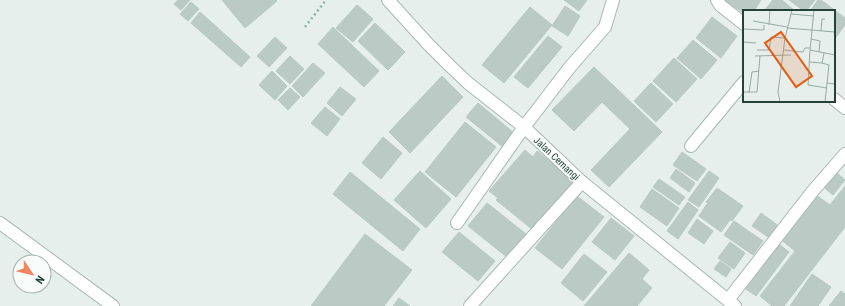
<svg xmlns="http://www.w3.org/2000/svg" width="845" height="306" font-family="'Roboto Condensed',sans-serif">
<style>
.building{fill:#bbcac4;stroke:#b8c9c2}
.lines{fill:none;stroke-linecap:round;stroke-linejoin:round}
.street-casing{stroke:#a8b8b2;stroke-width:14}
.path{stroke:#86b3a5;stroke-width:2.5;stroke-dasharray:2 3;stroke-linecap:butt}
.street{stroke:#fff;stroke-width:12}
.labels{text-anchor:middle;stroke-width:3;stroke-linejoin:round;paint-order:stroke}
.street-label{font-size:10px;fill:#24423a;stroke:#f7fbf9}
.inset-road{fill:none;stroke:#98aaa4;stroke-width:1}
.view{fill:#e8590c;fill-opacity:0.15;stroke:#e8590c;stroke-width:2}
.inset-edge{fill:none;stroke:#24423a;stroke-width:2}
</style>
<rect width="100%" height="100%" fill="#e6efeb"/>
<g class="building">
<path d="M 178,0 L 190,0 L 181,10 L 174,4 Z"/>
<path d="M 222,0 L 276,0 L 277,1 L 245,28 Z"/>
<path d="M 564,0 L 587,0 L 579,11 Z"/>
<path d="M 724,0 L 761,0 L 754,11 L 744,11 L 744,13 Z"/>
<path d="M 773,0 L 782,0 L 795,11 L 764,11 Z"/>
<path d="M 789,0 L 815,0 L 806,11 L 804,11 Z"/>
<path d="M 818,0 L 821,0 L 845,18 L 845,25 L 834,40 L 834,11 L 810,11 Z"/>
<path d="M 191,2 L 199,9 L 188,21 L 180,14 Z"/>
<path d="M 357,5 L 373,19 L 353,42 L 336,28 Z"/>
<path d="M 565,6 L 580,16 L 568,36 L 552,26 Z"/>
<path d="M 530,7 L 552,25 L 504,83 L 482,65 Z"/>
<path d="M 200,12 L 250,57 L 241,67 L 191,23 Z"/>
<path d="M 712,17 L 737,36 L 721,58 L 696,38 Z"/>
<path d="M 375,23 L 405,52 L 388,70 L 358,41 Z"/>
<path d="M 333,27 L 379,71 L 364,87 L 318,44 Z"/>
<path d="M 548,36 L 562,47 L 528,88 L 514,77 Z"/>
<path d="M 275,37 L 287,48 L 269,67 L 257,56 Z"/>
<path d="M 693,40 L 717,60 L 701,79 L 677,58 Z"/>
<path d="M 290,56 L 304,69 L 290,84 L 276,71 Z"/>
<path d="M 674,58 L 697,79 L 676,102 L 653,81 Z"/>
<path d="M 313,63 L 325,73 L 303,97 L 292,86 Z"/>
<path d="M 594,67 L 662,132 L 609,187 L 591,170 L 630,129 L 602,102 L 574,131 L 552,110 Z"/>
<path d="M 272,71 L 287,86 L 275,100 L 259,85 Z"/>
<path d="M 442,76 L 463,97 L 410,153 L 389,132 Z"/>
<path d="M 651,83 L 673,104 L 656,122 L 634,101 Z"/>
<path d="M 340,87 L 356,99 L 342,116 L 327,103 Z"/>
<path d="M 290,88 L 300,97 L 288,110 L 278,100 Z"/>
<path d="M 478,103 L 514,133 L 503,147 L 466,117 Z"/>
<path d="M 325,107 L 340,119 L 327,136 L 311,123 Z"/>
<path d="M 465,122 L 496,147 L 456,197 L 425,172 Z"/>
<path d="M 383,137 L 402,153 L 381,179 L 362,163 Z"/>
<path d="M 525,150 L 533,157 L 537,151 L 574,181 L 533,230 L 496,200 L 498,198 L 489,191 Z"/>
<path d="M 682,152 L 706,169 L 697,181 L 673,165 Z"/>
<path d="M 676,169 L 695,183 L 689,192 L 670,178 Z"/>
<path d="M 833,169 L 845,180 L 833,195 L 820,184 Z"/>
<path d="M 420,171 L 451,199 L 426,228 L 394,200 Z"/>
<path d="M 709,171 L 719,178 L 699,207 L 688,200 Z"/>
<path d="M 350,172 L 420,229 L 403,251 L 333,194 Z"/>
<path d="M 659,179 L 685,197 L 679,205 L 653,187 Z"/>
<path d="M 845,186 L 845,227 L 784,306 L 772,306 L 760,296 L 795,251 L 779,238 L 813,193 L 830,205 Z"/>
<path d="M 717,188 L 743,206 L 732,221 L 706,202 Z"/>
<path d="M 652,189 L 679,208 L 667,226 L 640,207 Z"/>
<path d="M 577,196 L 604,217 L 562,269 L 535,248 Z"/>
<path d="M 688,202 L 698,210 L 678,239 L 667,231 Z"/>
<path d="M 487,203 L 526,234 L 508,258 L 468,226 Z"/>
<path d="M 707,204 L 730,220 L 721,232 L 699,216 Z"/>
<path d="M 761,213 L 780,227 L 771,239 L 752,226 Z"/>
<path d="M 611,218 L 634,236 L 615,260 L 592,242 Z"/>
<path d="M 697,219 L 713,231 L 704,244 L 688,233 Z"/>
<path d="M 734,221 L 763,241 L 753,255 L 724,235 Z"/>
<path d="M 459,232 L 495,261 L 478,281 L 442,252 Z"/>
<path d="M 365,234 L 412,270 L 384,306 L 311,306 Z"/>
<path d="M 730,242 L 745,253 L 734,269 L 718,258 Z"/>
<path d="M 776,242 L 789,252 L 756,296 L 743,287 Z"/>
<path d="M 629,253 L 649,270 L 642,279 L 652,288 L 637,306 L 584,306 Z"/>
<path d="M 584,254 L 607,272 L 583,301 L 561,283 Z"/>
<path d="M 720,261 L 731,269 L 726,277 L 714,269 Z"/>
<path d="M 812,274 L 831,287 L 818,306 L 790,306 Z"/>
<path d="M 841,291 L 845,294 L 845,306 L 829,306 Z"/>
<path d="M 399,298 L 410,306 L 393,306 Z"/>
</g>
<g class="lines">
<defs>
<g id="street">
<path d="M 388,0 L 428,44 L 450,66 L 468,83 L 524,127 L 582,182 L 735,306"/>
<path d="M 717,0 L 720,5 L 744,24"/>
<path d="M 834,99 L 845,108"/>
<path d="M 691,146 L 744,82"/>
<path d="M 0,223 L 113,306"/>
<path d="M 457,223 L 524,127 L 570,67 L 605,27 L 613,0"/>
<path d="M 728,300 L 812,192 L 845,154"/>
<path d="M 470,306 L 582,182"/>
</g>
</defs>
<use href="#street" class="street-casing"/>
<path class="path" d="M 305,27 L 326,0"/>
<use href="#street" class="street"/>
</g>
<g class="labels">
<g class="street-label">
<text transform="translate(557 158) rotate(43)" y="4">Jalan Cemangi</text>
</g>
</g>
<g transform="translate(743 10)">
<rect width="92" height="92" fill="#e6efeb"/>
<path class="inset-road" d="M 71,0 L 67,40 L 92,45M 48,4 L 71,6M 10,11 L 44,17M 26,15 L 27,0M 44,18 L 92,22M 0,19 L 0,48M 0,19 L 21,20 L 21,15M 78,21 L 79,9 L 82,9M 68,29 L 77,31 L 76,42M 0,32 L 13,33M 14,40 L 26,40 L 28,27 L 42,28M 41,40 L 60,42 L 62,38 L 67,38M 67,40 L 65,75 L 84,78M 81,43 L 79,53 L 86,55 L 84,73M 12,46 L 48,45M 66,52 L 79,53M 0,82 L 14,82 L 17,46M 6,83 L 9,62 L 16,61M 37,92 L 35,82 L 42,28 L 49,0M 82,92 L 84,73 L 92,74"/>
<path class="view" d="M 38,22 L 69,66 L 53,77 L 22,33 Z"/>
<rect width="92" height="92" class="inset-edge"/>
</g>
<g transform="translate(32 274) rotate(125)"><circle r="19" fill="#f7fbf9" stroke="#a3b1ad"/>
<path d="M0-3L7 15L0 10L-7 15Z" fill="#f4845f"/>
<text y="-6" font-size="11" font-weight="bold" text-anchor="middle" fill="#24423a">N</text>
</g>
</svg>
